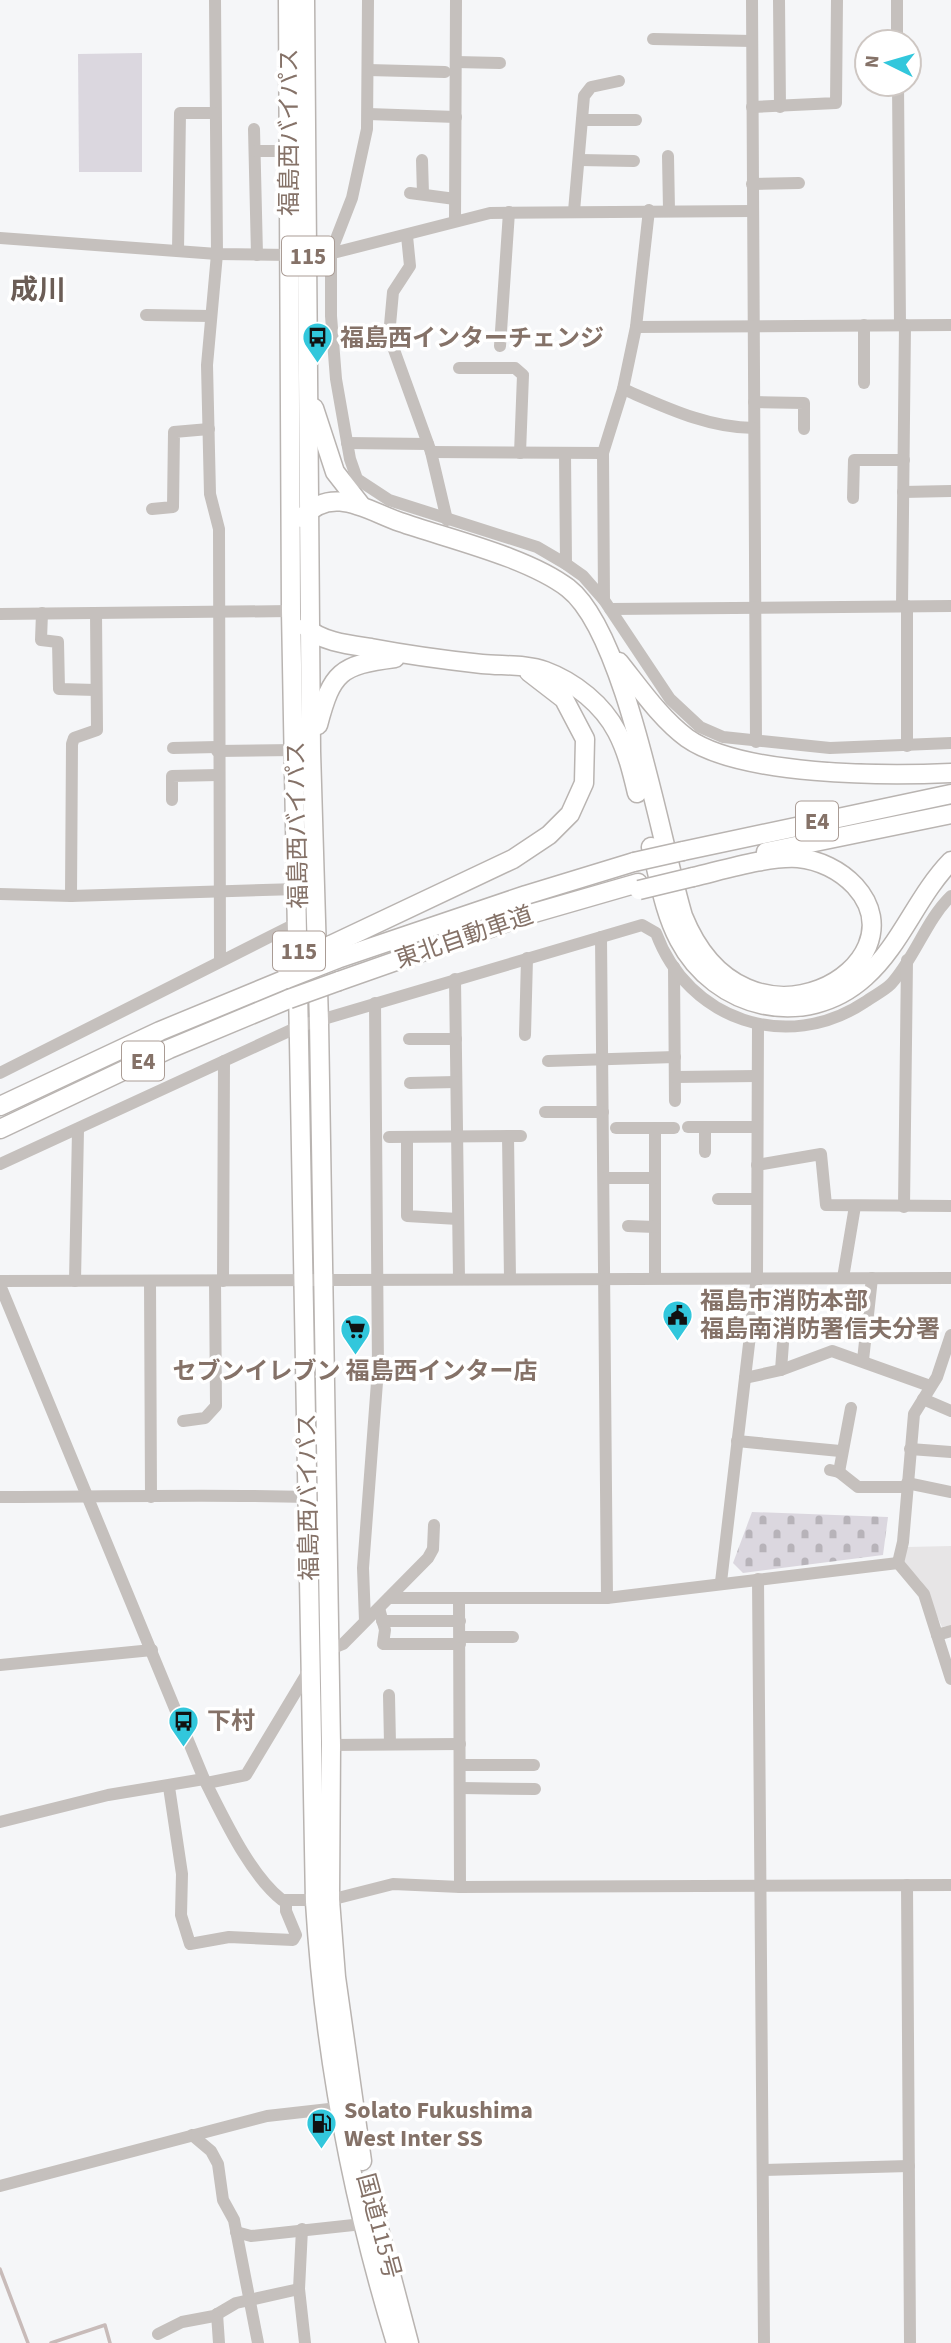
<svg xmlns="http://www.w3.org/2000/svg" width="951" height="2343" font-family="'Source Sans 3','Noto Sans JP',sans-serif">
<style>
.built{fill:#e7e5e6}
.cemetery{fill:url(#cemetery-stones)}
.park{fill:#dbd7df}
.lines{fill:none;stroke-linecap:round;stroke-linejoin:round}
.stream{stroke:#c8bbb9;stroke-width:3.5}
.highway-casing{stroke:#b9b4b1;stroke-width:21}
.minor{stroke:#c5c0bd;stroke-width:12}
.highway{stroke:#fff;stroke-width:18}
.highway-bridge-casing{stroke:#b9b4b1;stroke-width:21;stroke-linecap:butt}
.highway-bridge{stroke:#fff;stroke-width:18}
.labels{text-anchor:middle;stroke-width:7;stroke-linejoin:round;paint-order:stroke}
.shield{fill:#fff;stroke:#aa9c95;stroke-width:2}
.shield-label{font-size:23px;font-weight:bold;fill:#857268}
.street-label{font-size:24px;fill:#857268;stroke:#fff}
.poi-label{font-size:24px;font-weight:bold;fill:#857268;stroke:#fff;text-anchor:start}
.quarter-label{font-size:28px;font-weight:bold;fill:#6b5d56;stroke:#fff}
</style>
<defs>
<pattern id="cemetery-stones" width="16" height="16" patternUnits="userSpaceOnUse" patternTransform="scale(1.75)"><rect width="16" height="16" fill="#dbd7df"/><path d="M2 7V4a2 2 0 0 1 4 0v3zM10 15v-3a2 2 0 0 1 4 0v3z" fill="#b7b3b9"/></pattern>
</defs>
<rect width="100%" height="100%" fill="#f5f6f8"/>
<path class="built" d="M 951,1546 L 951,1625 L 942,1627 L 921,1581 L 902,1561 L 907,1547 Z"/>
<path class="cemetery" d="M 752,1512 L 888,1517 L 883,1555 L 743,1573 L 733,1563 Z"/>
<path class="park" d="M 142,53 L 142,172 L 79,172 L 78,54 Z"/>
<g class="lines">
<g class="stream">
<path d="M 0,2269 L 28,2343"/>
<path d="M 51,2343 L 105,2325 L 110,2343"/>
</g>
<defs>
<g id="highway">
<path d="M 288,0 L 291,611 L 315,1902 C 324,2051 352,2200 396,2343"/>
<path d="M 305,0 L 311,751 L 319,1022 L 331,1745 L 330,1900 L 336,1977 L 362,2161"/>
<path d="M 314,408 L 335,472 L 360,504"/>
<path d="M 302,518 C 332,484 368,511 400,522 C 449,539 527,557 568,588 C 626,633 660,840 683,916 C 746,1072 927,965 855,886 C 840,870 819,860 798,858 C 768,856 723,870 693,877"/>
<path d="M 306,627 C 321,642 351,645 371,648 C 408,655 445,660 482,664 C 502,666 527,664 545,671 C 575,682 603,705 617,732 C 627,751 632,772 637,793"/>
<path d="M 619,662 C 639,687 661,719 687,738 C 741,776 885,776 951,773"/>
<path d="M 318,725 C 332,672 340,665 395,658"/>
<path d="M 651,847 C 659,878 664,912 679,940 C 715,1009 805,1031 865,977 C 901,945 917,896 951,861"/>
<path d="M 683,851 L 951,794"/>
<path d="M 766,852 L 951,814"/>
<path d="M 331,945 L 513,859 L 549,835 L 570,814 L 584,783 L 585,739 L 564,699 L 529,672"/>
<path d="M 337,959 L 526,895 L 634,862"/>
<path d="M 339,981 L 527,915 L 638,883"/>
<path d="M 0,1106 L 160,1031 L 286,979"/>
<path d="M 0,1129 L 169,1049 L 289,999"/>
<path d="M 369,2191 L 409,2343"/>
</g>
</defs>
<use href="#highway" class="highway-casing"/>
<g class="minor">
<path d="M 215,0 L 217,254 L 207,365 L 210,494 L 219,529 L 220,961"/>
<path d="M 368,0 L 367,129 L 352,198 L 331,252 L 331,316 L 336,379 L 350,459 L 357,479 L 389,500 L 537,547 L 566,564 L 583,576 L 604,600 L 670,699 L 700,727 L 723,737 L 830,748 L 951,743"/>
<path d="M 752,0 L 756,742"/>
<path d="M 779,0 L 780,107"/>
<path d="M 897,0 L 897,42"/>
<path d="M 653,39 L 752,41"/>
<path d="M 456,62 L 500,63"/>
<path d="M 368,70 L 445,72"/>
<path d="M 898,84 L 900,325"/>
<path d="M 752,107 L 836,103 L 837,0"/>
<path d="M 368,114 L 456,117"/>
<path d="M 582,120 L 636,120"/>
<path d="M 254,129 L 257,255"/>
<path d="M 255,151 L 289,151"/>
<path d="M 668,156 L 669,210"/>
<path d="M 422,160 L 423,194"/>
<path d="M 580,160 L 634,161"/>
<path d="M 752,184 L 799,183"/>
<path d="M 410,193 L 455,199"/>
<path d="M 574,211 L 584,96 L 591,87 L 619,81"/>
<path d="M 455,221 L 456,0"/>
<path d="M 407,236 L 410,266 L 393,292 L 389,336 L 431,452 L 447,520"/>
<path d="M 0,238 L 217,254 L 290,255 L 337,252 L 490,213 L 753,211"/>
<path d="M 178,251 L 180,113 L 215,113"/>
<path d="M 146,315 L 210,316"/>
<path d="M 636,327 L 951,325"/>
<path d="M 500,346 L 509,212"/>
<path d="M 459,368 L 515,368 L 523,375 L 520,453"/>
<path d="M 864,383 L 864,325"/>
<path d="M 623,389 C 665,407 708,428 754,428"/>
<path d="M 754,402 L 804,403 L 804,429"/>
<path d="M 347,443 L 428,444"/>
<path d="M 431,452 L 603,453"/>
<path d="M 565,453 L 566,564"/>
<path d="M 903,492 L 951,491"/>
<path d="M 853,498 L 854,460 L 904,460"/>
<path d="M 152,509 L 173,507 L 174,432 L 209,429"/>
<path d="M 604,600 L 603,453 L 623,389 L 636,327 L 649,210"/>
<path d="M 902,606 L 905,325"/>
<path d="M 907,606 L 907,746"/>
<path d="M 610,609 L 951,606"/>
<path d="M 42,613 L 41,640 L 58,642 L 59,689 L 96,690"/>
<path d="M 0,614 L 291,611"/>
<path d="M 173,748 L 217,747"/>
<path d="M 217,751 L 295,750"/>
<path d="M 172,800 L 172,776 L 218,775"/>
<path d="M 0,894 L 71,896 L 298,889"/>
<path d="M 71,896 L 72,744 L 74,738 L 97,730 L 96,613"/>
<path d="M 601,937 L 607,1598"/>
<path d="M 674,967 L 675,1101"/>
<path d="M 455,979 L 459,1279"/>
<path d="M 525,1035 L 527,958"/>
<path d="M 409,1039 L 456,1039"/>
<path d="M 548,1061 L 675,1057"/>
<path d="M 0,1073 L 299,922"/>
<path d="M 675,1077 L 757,1076"/>
<path d="M 410,1083 L 456,1082"/>
<path d="M 545,1112 L 603,1112"/>
<path d="M 688,1127 L 757,1127"/>
<path d="M 705,1127 L 705,1152"/>
<path d="M 616,1128 L 674,1128"/>
<path d="M 655,1128 L 655,1278"/>
<path d="M 508,1136 L 510,1279"/>
<path d="M 389,1137 L 521,1136"/>
<path d="M 407,1137 L 407,1216 L 458,1219"/>
<path d="M 0,1164 L 300,1026 L 642,925 L 656,933 C 688,1020 787,1054 865,1002 C 873,996 884,991 891,984 C 915,958 926,920 951,896"/>
<path d="M 757,1165 L 821,1154 L 826,1205 L 951,1206"/>
<path d="M 604,1178 L 655,1178"/>
<path d="M 718,1199 L 757,1199"/>
<path d="M 904,1207 L 907,960"/>
<path d="M 628,1226 L 655,1227"/>
<path d="M 843,1278 L 855,1206"/>
<path d="M 0,1281 L 951,1278"/>
<path d="M 75,1281 L 78,1130"/>
<path d="M 150,1281 L 151,1497"/>
<path d="M 223,1281 L 224,1061"/>
<path d="M 0,1285 L 204,1779 C 223,1816 249,1874 282,1900 L 330,1900 L 393,1884 L 460,1887 L 951,1885"/>
<path d="M 863,1360 L 872,1278"/>
<path d="M 781,1370 L 783,1343"/>
<path d="M 745,1378 L 781,1370 L 832,1351 L 930,1386"/>
<path d="M 923,1399 L 951,1411"/>
<path d="M 183,1421 L 205,1418 L 216,1406 L 215,1281"/>
<path d="M 737,1441 L 840,1451"/>
<path d="M 910,1449 L 951,1452"/>
<path d="M 830,1470 L 839,1472 L 858,1487 L 907,1487"/>
<path d="M 839,1472 L 851,1408"/>
<path d="M 907,1483 L 951,1492"/>
<path d="M 0,1497 C 103,1497 205,1494 309,1497"/>
<path d="M 898,1563 L 903,1542 L 914,1414 L 937,1377 L 951,1335"/>
<path d="M 758,1579 L 764,2343"/>
<path d="M 721,1582 L 757,1276 L 758,1024"/>
<path d="M 389,1598 L 607,1598 L 898,1563 L 924,1594 L 951,1679"/>
<path d="M 459,1600 L 460,1887"/>
<path d="M 379,1608 L 385,1630 L 383,1644 L 460,1644"/>
<path d="M 365,1621 L 363,1568 L 378,1369 L 375,1003"/>
<path d="M 382,1621 L 460,1621"/>
<path d="M 937,1635 L 951,1631"/>
<path d="M 460,1637 L 513,1637"/>
<path d="M 328,1650 L 343,1644 L 428,1558 L 433,1549 L 434,1525"/>
<path d="M 0,1665 L 152,1650"/>
<path d="M 389,1695 L 390,1744"/>
<path d="M 331,1745 L 460,1744"/>
<path d="M 461,1765 L 534,1765"/>
<path d="M 207,1783 L 246,1775 L 309,1670"/>
<path d="M 169,1787 L 182,1874 L 181,1915 L 190,1944 L 229,1937 L 293,1940 L 296,1935 L 286,1911 L 286,1902"/>
<path d="M 461,1788 L 535,1789"/>
<path d="M 0,1822 L 108,1795 L 204,1779"/>
<path d="M 907,1885 L 910,2343"/>
<path d="M 192,2135 L 211,2151 L 218,2164 L 223,2200 L 234,2220 L 258,2343"/>
<path d="M 764,2170 L 909,2166"/>
<path d="M 0,2186 L 267,2116 L 347,2107"/>
<path d="M 302,2229 L 299,2289 L 305,2343"/>
<path d="M 236,2232 L 251,2236 L 372,2223"/>
<path d="M 217,2314 L 219,2343"/>
<path d="M 158,2334 L 182,2322 L 214,2316 L 236,2303 L 299,2289"/>
</g>
<use href="#highway" class="highway"/>
<defs>
<g id="highway-bridge">
<path d="M 634,862 L 683,851"/>
<path d="M 639,890 L 693,877"/>
<path d="M 285,966 L 331,945"/>
<path d="M 286,979 L 337,959"/>
<path d="M 289,999 L 339,981"/>
</g>
</defs>
<use href="#highway-bridge" class="highway-bridge-casing"/>
<use href="#highway-bridge" class="highway-bridge"/>
</g>
<defs>
<symbol id="bus-pin" viewBox="-11 -11 22 30"><path d="M0 17L-7.5 6A9.5 9.5 0 1 1 7.5 6Z" fill="#32c7dc" stroke="#fff"/><path d="M-5-6H5V4H4V6H2V4H-2V6H-4V4H-5ZM-3.5-4V0h7V-4ZM-3.5 1.2v1.5H-2V1.2ZM2 1.2v1.5H3.5V1.2Z" fill="#111"/></symbol>
<symbol id="civic-pin" viewBox="-11 -11 22 30"><path d="M0 17L-7.5 6A9.5 9.5 0 1 1 7.5 6Z" fill="#32c7dc" stroke="#fff"/><path d="M-.6-6.5H3V-4.5H.6V-3L4-1V1h2V6H-6V1h2V-1L-.6-3ZM-1.2 2.5V6h2.4V2.5Z" fill="#111"/></symbol>
<symbol id="supermarket-pin" viewBox="-11 -11 22 30"><path d="M0 17L-7.5 6A9.5 9.5 0 1 1 7.5 6Z" fill="#32c7dc" stroke="#fff"/><path d="M-6-5.5h2.5l.6 2H6L4.5 2H-2.5L-4.4-4H-6ZM-1.5 3.2a1.3 1.3 0 1 0 .1 0ZM3 3.2a1.3 1.3 0 1 0 .1 0Z" fill="#111"/></symbol>
<symbol id="fuel-pin" viewBox="-11 -11 22 30"><path d="M0 17L-7.5 6A9.5 9.5 0 1 1 7.5 6Z" fill="#32c7dc" stroke="#fff"/><path d="M-5.5-6h7V0h2V4h1.3V-2.5L3-4.5l.8-.8L6-3V5H2.5V1h-1V6h-7ZM-4.2-4.7v3.2H.2V-4.7Z" fill="#111"/></symbol>
</defs>
<g fill-rule="evenodd">
<use href="#bus-pin" x="300" y="320" width="35" height="47"/>
<use href="#civic-pin" x="660" y="1298" width="35" height="47"/>
<use href="#supermarket-pin" x="338" y="1312" width="35" height="47"/>
<use href="#bus-pin" x="166" y="1704" width="35" height="47"/>
<use href="#fuel-pin" x="304" y="2106" width="35" height="47"/>
</g>
<g class="labels">
<g class="shield">
<rect x="282" y="236.5" width="52" height="39" rx="5"/>
<rect x="796" y="801.5" width="42" height="39" rx="5"/>
<rect x="273" y="931.5" width="52" height="39" rx="5"/>
<rect x="122" y="1041.5" width="42" height="39" rx="5"/>
</g>
<g class="shield-label">
<text x="308" y="264">115</text>
<text x="817" y="829">E4</text>
<text x="299" y="959">115</text>
<text x="143" y="1069">E4</text>
</g>
<g class="street-label">
<text transform="translate(289 132) rotate(-90)" y="8">福島西バイパス</text>
<text transform="translate(297 825) rotate(-91)" y="8">福島西バイパス</text>
<text transform="translate(464 937) rotate(-19)" y="8">東北自動車道</text>
<text transform="translate(308 1497) rotate(-91)" y="8">福島西バイパス</text>
<text transform="translate(379 2226) rotate(75)" y="8">国道115号</text>
</g>
<g class="poi-label">
<text x="340" y="346">福島西インターチェンジ</text>
<text x="700" y="1309">福島市消防本部<tspan x="700" dy="28">福島南消防署信夫分署</tspan></text>
<text x="355" y="1379" text-anchor="middle">セブンイレブン 福島西インター店</text>
<text x="207" y="1729">下村</text>
<text x="344" y="2118">Solato Fukushima<tspan x="344" dy="28">West Inter SS</tspan></text>
</g>
<g class="quarter-label">
<text x="38" y="299">成川</text>
</g>
</g>
<g transform="translate(888 63) rotate(275)"><circle r="33" fill="#ffffff" stroke="#cec7c3" stroke-width="2"/>
<path d="M0-5L12 26L0 18L-12 26Z" fill="#32c7dc"/>
<text y="-10" font-size="19" font-weight="bold" text-anchor="middle" fill="#857268">N</text>
</g>
</svg>
